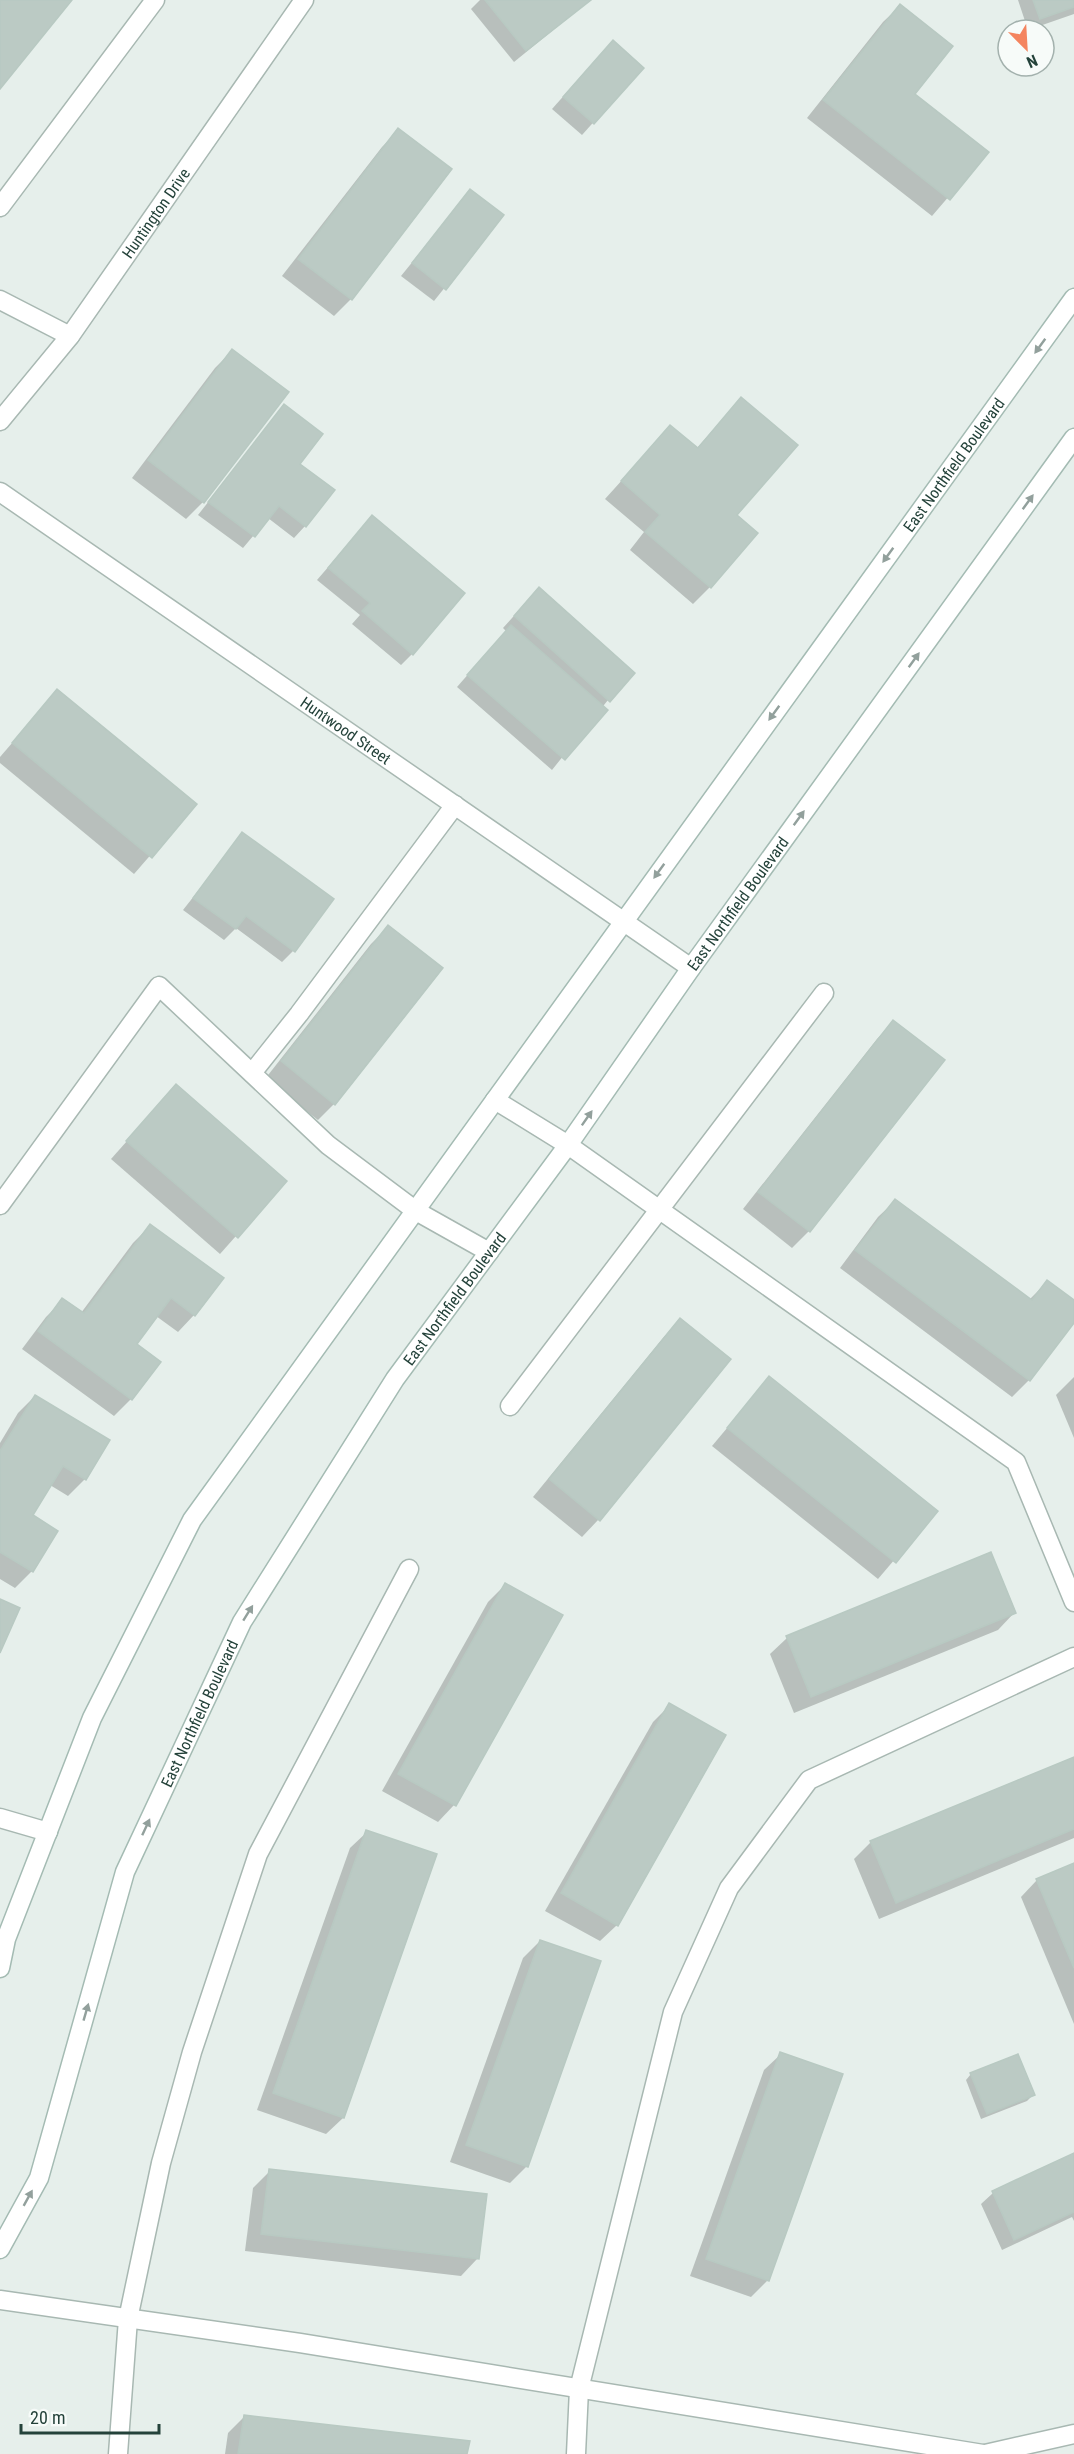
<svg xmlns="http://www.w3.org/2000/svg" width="1074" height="2454" font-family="'Roboto Condensed',sans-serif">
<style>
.shadow{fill:#0003}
.building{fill:#bbcac4;stroke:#b8c9c2;stroke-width:1.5}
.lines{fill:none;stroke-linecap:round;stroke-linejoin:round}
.lane-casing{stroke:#a8b8b2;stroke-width:21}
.street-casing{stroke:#a8b8b2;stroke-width:21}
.secondary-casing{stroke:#a4bbb3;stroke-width:21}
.lane{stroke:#fff;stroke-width:18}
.street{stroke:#fff;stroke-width:18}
.secondary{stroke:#fff;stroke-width:18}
.oneway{fill:#92a09c}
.labels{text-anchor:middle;stroke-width:5;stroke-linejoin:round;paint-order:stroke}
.street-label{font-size:16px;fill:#24423a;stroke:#f7fbf9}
</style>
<rect width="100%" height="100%" fill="#e6efeb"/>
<g class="shadow">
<path d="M 480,0 L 590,0 L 514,62 L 471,9 Z"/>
<path d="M 1018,0 L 1074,0 L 1074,14 L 1028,30 Z"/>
<path d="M 900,6 L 913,94 L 987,152 L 932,216 L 807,118 L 883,22 Z"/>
<path d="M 601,54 L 642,68 L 582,135 L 552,109 Z"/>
<path d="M 399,130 L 351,299 L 334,316 L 282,276 L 382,147 Z"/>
<path d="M 470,191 L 502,216 L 434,301 L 401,276 Z"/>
<path d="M 232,351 L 286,393 L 203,502 L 186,519 L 132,478 L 215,368 Z"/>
<path d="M 741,399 L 735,516 L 710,587 L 693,604 L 630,550 L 644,532 L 605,499 L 670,427 L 696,449 Z"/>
<path d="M 284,406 L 298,464 L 305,526 L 294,538 L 268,518 L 243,548 L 198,515 Z"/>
<path d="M 361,529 L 412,654 L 401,665 L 352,624 L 360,615 L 317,580 Z"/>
<path d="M 528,600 L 608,700 L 552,770 L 457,687 L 506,631 L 503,628 Z"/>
<path d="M 57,691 L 195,804 L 134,874 L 0,763 L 0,757 Z"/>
<path d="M 243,834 L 293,951 L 282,962 L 236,928 L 224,940 L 183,910 Z"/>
<path d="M 388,927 L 334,1104 L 318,1120 L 265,1079 L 371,944 Z"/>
<path d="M 893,1022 L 809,1231 L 792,1248 L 743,1209 L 877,1039 Z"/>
<path d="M 176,1086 L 285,1181 L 220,1254 L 111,1159 Z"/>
<path d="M 895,1201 L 1029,1300 L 1047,1282 L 1074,1302 L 1074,1320 L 1029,1380 L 1012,1397 L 840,1268 L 878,1217 Z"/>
<path d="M 150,1226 L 194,1315 L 178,1332 L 156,1316 L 135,1344 L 131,1399 L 114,1416 L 22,1349 L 46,1317 L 63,1300 L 81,1313 L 133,1243 Z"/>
<path d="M 680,1320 L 729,1359 L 598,1520 L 582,1537 L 533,1497 L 664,1337 Z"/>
<path d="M 1074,1377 L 1074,1438 L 1056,1395 Z"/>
<path d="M 769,1378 L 935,1512 L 878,1579 L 712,1446 Z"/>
<path d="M 35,1396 L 107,1441 L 85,1479 L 68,1496 L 50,1485 L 31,1516 L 32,1571 L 15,1588 L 0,1579 L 0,1443 L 18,1413 Z"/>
<path d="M 505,1585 L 454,1805 L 438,1822 L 382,1791 L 488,1602 Z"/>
<path d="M 1014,1613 L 998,1630 L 794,1713 L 770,1654 L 787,1638 Z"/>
<path d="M 670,1705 L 617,1925 L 600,1941 L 545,1911 L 653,1722 Z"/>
<path d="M 1074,1759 L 1074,1838 L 879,1919 L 854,1859 L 871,1842 Z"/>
<path d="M 367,1832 L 343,2118 L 326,2134 L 257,2110 L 350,1848 Z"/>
<path d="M 1074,1864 L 1074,2024 L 1021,1897 L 1037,1880 Z"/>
<path d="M 540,1941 L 527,2166 L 510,2183 L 450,2162 L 523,1958 Z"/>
<path d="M 781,2054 L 768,2280 L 751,2297 L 690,2276 L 764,2070 Z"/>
<path d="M 971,2074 L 1033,2095 L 1027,2101 L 981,2119 L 966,2080 Z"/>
<path d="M 1074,2155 L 1074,2221 L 1072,2217 L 1002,2250 L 981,2204 L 993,2193 Z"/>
<path d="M 270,2171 L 477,2259 L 461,2276 L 245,2251 L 253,2188 Z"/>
<path d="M 245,2416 L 466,2454 L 225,2454 L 228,2433 Z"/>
</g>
<g class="building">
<path d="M 0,0 L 72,0 L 0,89 Z"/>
<path d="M 485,0 L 591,0 L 526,51 Z"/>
<path d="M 1033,0 L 1074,0 L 1074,7 L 1040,19 Z"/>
<path d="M 900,4 L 953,46 L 915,94 L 989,152 L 950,200 L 823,100 Z"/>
<path d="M 613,40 L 644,68 L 594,124 L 563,97 Z"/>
<path d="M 398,128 L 452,169 L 352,300 L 298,259 Z"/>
<path d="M 470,189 L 504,215 L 446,290 L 412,263 Z"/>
<path d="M 232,349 L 289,392 L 204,503 L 148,460 Z"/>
<path d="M 741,397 L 798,445 L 737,515 L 758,533 L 711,588 L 645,532 L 660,515 L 621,481 L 670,425 L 698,448 Z"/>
<path d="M 284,404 L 323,434 L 300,464 L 335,490 L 306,527 L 279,506 L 255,537 L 208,502 Z"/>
<path d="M 372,515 L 465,593 L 413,655 L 362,611 L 370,603 L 328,568 Z"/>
<path d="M 539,587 L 635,673 L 610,702 L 514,616 Z"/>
<path d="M 511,625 L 608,710 L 565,760 L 467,675 Z"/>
<path d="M 57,689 L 197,804 L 152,858 L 12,743 Z"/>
<path d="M 242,832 L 334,899 L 295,952 L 246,916 L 236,929 L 193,898 Z"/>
<path d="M 388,925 L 443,968 L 335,1105 L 281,1061 Z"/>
<path d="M 893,1020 L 945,1060 L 810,1232 L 758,1192 Z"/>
<path d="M 176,1084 L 287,1181 L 238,1238 L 126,1141 Z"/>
<path d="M 895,1199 L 1032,1300 L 1047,1280 L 1074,1300 L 1074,1323 L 1030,1381 L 855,1250 Z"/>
<path d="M 150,1224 L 224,1278 L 195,1316 L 171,1298 L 137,1344 L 161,1362 L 132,1400 L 38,1331 L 62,1298 L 84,1313 Z"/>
<path d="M 680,1318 L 731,1359 L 600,1521 L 549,1479 Z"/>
<path d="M 769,1376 L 938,1511 L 896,1563 L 727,1428 Z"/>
<path d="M 35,1395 L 110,1440 L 86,1480 L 63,1466 L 33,1515 L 58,1531 L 33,1572 L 0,1552 L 0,1451 Z"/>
<path d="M 991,1552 L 1016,1613 L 811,1697 L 786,1636 Z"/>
<path d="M 505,1583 L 563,1615 L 456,1806 L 398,1774 Z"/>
<path d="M 0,1599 L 20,1608 L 0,1653 Z"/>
<path d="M 669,1703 L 726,1735 L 618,1926 L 561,1893 Z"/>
<path d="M 1074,1757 L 1074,1829 L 896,1903 L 870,1841 Z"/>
<path d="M 366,1830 L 437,1854 L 344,2118 L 273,2093 Z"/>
<path d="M 1074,1863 L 1074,1968 L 1036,1879 Z"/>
<path d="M 540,1940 L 601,1961 L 528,2167 L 466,2145 Z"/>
<path d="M 780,2052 L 843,2074 L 769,2281 L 706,2259 Z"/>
<path d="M 1018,2054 L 1035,2095 L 987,2114 L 970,2073 Z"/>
<path d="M 1074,2153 L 1074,2212 L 1014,2240 L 992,2191 Z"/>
<path d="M 269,2169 L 487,2194 L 479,2259 L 261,2234 Z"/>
<path d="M 244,2415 L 470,2441 L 467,2454 L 238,2454 Z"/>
</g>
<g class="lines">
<defs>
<g id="lane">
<path d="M 0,207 L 155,0"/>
<path d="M 0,300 L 70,336"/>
<path d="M 252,1073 L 299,1014 L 455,805"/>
<path d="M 0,1205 L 159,986 L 328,1145 L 416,1211 L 489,1252"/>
<path d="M 510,1406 L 824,993"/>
<path d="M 0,1818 L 48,1832"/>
<path d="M 118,2454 L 128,2319 L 161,2163 L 192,2052 L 258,1854 L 409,1569"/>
<path d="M 576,2454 L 579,2389 L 673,2012 L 729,1888 L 809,1780 L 1074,1657"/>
</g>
<g id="street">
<path id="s1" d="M 0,421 L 70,336 L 304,0"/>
<path id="s2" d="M 0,492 L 691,968"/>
<path d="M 495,1100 L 568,1145 L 1016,1462 L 1074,1602"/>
<path d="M 0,2300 L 300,2343 L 983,2454"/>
<path d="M 985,2454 L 1074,2434"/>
</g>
<g id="secondary">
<path id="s3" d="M 0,1968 L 6,1939 L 92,1718 L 192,1520 L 1074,298"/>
<path id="s4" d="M 0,2249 L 39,2178 L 125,1872 L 242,1622 L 395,1379 L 568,1145 L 691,968 L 1074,438"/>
</g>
</defs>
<use href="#lane" class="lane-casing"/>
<use href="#street" class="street-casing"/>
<use href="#secondary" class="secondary-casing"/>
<use href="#lane" class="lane"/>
<use href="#street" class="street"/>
<use href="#secondary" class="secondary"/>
</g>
<defs><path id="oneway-solid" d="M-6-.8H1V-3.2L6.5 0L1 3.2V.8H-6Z" transform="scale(1.5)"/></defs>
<g class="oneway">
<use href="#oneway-solid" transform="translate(1040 346) rotate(126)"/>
<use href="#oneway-solid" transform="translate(1028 502) rotate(-54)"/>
<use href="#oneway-solid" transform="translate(888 555) rotate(126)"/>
<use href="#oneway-solid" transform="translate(914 660) rotate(-54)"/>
<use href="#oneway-solid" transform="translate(774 713) rotate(126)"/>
<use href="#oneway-solid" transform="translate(799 818) rotate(-54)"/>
<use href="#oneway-solid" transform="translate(659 871) rotate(126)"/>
<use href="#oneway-solid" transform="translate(587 1118) rotate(-55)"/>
<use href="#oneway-solid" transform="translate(248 1613) rotate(-58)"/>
<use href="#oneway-solid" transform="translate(146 1827) rotate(-65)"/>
<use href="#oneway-solid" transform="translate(86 2012) rotate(-74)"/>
<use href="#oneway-solid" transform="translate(28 2198) rotate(-61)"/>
</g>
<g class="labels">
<g class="street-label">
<text dy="6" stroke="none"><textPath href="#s1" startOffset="260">Huntington Drive</textPath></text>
<text dy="6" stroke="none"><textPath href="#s3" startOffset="1790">East Northfield Boulevard</textPath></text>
<text dy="6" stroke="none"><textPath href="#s2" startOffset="420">Huntwood Street</textPath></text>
<text dy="6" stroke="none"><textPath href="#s4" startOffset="1548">East Northfield Boulevard</textPath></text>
<text dy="6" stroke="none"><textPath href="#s4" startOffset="1062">East Northfield Boulevard</textPath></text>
<text dy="6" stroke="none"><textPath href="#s4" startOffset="574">East Northfield Boulevard</textPath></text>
</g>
</g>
<g transform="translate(1026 48) rotate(156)"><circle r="28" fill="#f7fbf9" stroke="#a3b1ad" stroke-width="1.5"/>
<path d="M0-4.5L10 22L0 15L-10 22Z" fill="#f4845f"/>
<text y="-9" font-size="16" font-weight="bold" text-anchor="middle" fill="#24423a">N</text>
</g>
<path d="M21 2424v9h138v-9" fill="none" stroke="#24423a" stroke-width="3"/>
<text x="30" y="2424" font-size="18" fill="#24423a" stroke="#f7fbf9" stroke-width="4.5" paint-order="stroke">20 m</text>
</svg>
